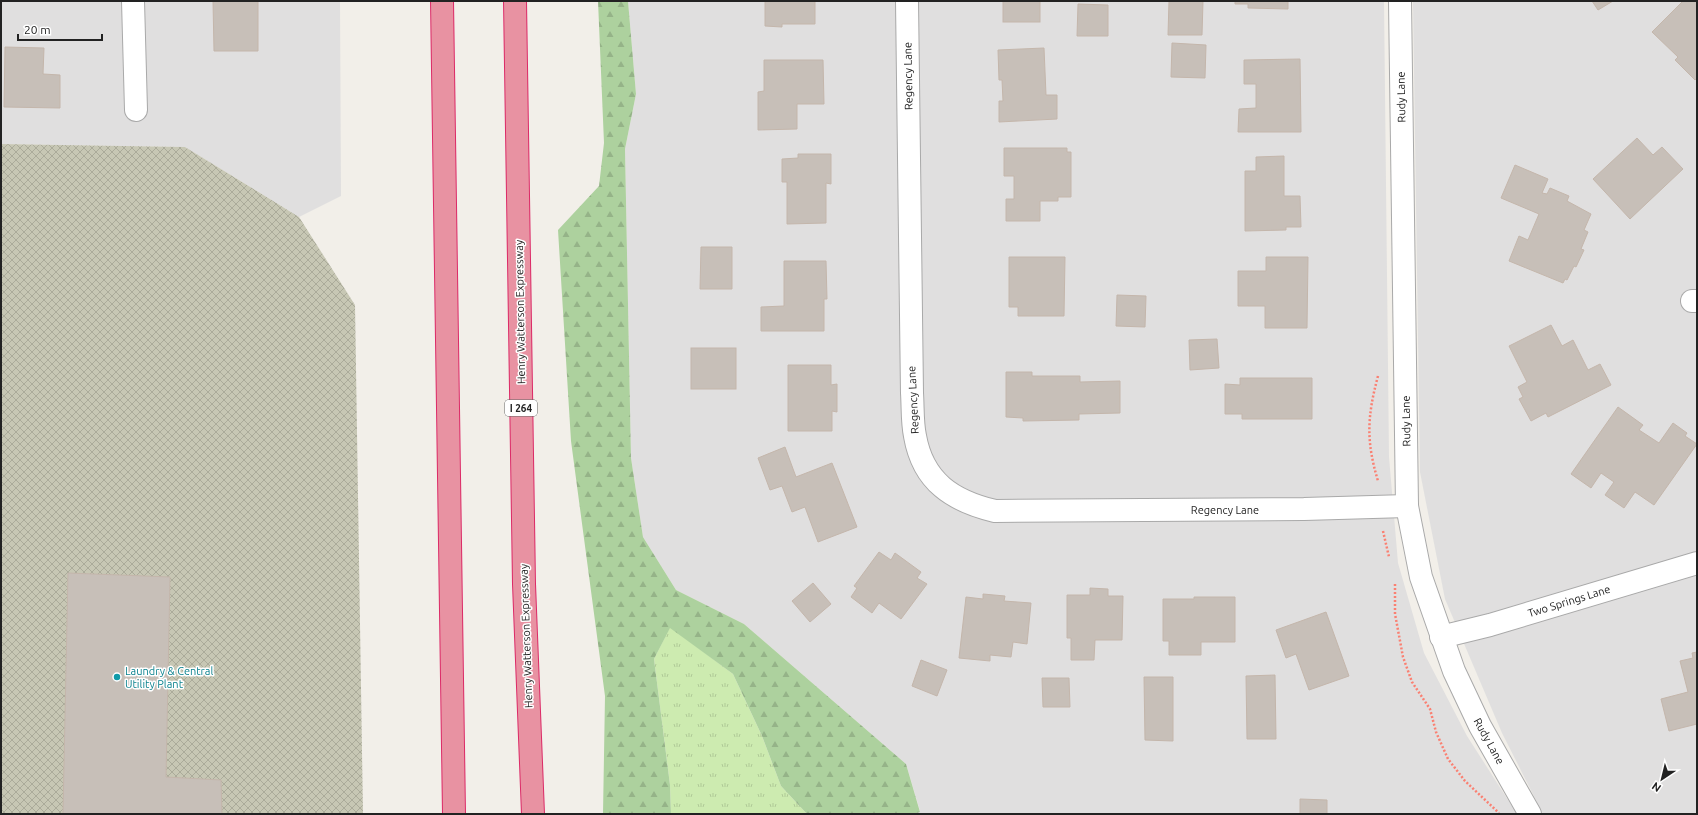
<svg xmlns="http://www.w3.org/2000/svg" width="1698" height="815" font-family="Ubuntu,sans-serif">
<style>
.residential{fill:#e0dfdf}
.construction{fill:url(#construction-cross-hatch)}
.grass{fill:url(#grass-tufts)}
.forest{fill:url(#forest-firs)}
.building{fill:#c7bfb8;stroke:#c4b6ab}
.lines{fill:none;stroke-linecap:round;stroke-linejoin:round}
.minor-casing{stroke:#a9a9a9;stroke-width:24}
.highway-casing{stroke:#dc2a67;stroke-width:24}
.path{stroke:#fa8072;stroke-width:2.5;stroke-dasharray:2 2;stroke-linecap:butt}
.minor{stroke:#fff;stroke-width:22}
.highway{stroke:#e892a2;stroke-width:22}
.culture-dot{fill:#0f9aa8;stroke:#fff;stroke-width:1.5}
.labels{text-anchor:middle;stroke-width:3;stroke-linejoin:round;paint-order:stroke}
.shield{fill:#fff;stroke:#646464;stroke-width:1}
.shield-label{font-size:10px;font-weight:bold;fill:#222}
.street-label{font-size:11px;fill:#222;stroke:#fff}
.culture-label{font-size:11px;fill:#0d838f;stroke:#fff;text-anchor:start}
</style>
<defs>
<pattern id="construction-cross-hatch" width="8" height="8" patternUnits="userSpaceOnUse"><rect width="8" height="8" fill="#c7c7b4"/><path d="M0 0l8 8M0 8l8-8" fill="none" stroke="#abab9a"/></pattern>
<pattern id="grass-tufts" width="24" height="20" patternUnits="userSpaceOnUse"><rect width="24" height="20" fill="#cdebb0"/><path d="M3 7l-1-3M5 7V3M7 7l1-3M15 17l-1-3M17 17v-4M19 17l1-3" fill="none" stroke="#b0c997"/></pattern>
<pattern id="forest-firs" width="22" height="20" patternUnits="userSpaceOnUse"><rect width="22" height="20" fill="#add19e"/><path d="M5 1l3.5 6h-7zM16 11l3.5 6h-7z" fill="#95b388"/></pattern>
</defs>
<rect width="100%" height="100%" fill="#f2efe9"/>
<g class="residential">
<path d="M 1,1 L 340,1 L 341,196 L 299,217 L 185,147 L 1,144 Z"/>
<path d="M 628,1 L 1384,1 L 1389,457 L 1398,563 L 1424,653 L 1467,736 L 1517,814 L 914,814 L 920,811 L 906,764 L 744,624 L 676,590 L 643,537 L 631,458 L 625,149 L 636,94 Z"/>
<path d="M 1413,1 L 1697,1 L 1697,814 L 1543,814 L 1502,733 L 1445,599 L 1420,472 Z"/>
</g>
<path class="construction" d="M 1,144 L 185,147 L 299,217 L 355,305 L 363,814 L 1,814 Z"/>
<path class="grass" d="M 670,627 L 733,674 L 762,736 L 781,786 L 807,814 L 671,814 L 670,785 L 654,659 Z"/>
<path class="forest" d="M 598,1 L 628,1 L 636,94 L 625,149 L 631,458 L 643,537 L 676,590 L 744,624 L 906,764 L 920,812 L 914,814 L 807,814 L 781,786 L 762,736 L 733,674 L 670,628 L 654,659 L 670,785 L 671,814 L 603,814 L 605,696 L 571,441 L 558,230 L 599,186 L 604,143 Z"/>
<g class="building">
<path d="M 213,1 L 258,1 L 258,51 L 214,51 Z"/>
<path d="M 765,1 L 815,1 L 815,24 L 782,24 L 782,27 L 765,26 Z"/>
<rect x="1003" y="1" width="37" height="21"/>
<path d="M 1169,1 L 1203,1 L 1202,35 L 1168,35 Z"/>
<path d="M 1235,1 L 1288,1 L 1288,9 L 1248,8 L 1248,4 L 1235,4 Z"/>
<path d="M 1592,1 L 1613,1 L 1598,10 Z"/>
<path d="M 1683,1 L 1697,1 L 1697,78 L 1695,80 L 1675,60 L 1678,57 L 1652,32 Z"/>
<path d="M 1078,4 L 1108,5 L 1108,36 L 1077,36 Z"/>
<path d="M 1172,43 L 1206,45 L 1205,78 L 1171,77 Z"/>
<path d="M 5,47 L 44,48 L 43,74 L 60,75 L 60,108 L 4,107 Z"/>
<path d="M 1044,48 L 1046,95 L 1057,95 L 1057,119 L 999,122 L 999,101 L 1003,101 L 1002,80 L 999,80 L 998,50 Z"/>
<path d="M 1300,59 L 1301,132 L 1238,132 L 1239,109 L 1256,108 L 1256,84 L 1244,84 L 1244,60 Z"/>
<path d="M 764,60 L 823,60 L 824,104 L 797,104 L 797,129 L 758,130 L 758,92 L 764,91 Z"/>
<path d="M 1637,138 L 1653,155 L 1662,147 L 1683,169 L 1630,219 L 1593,179 Z"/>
<path d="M 1004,148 L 1067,148 L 1067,152 L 1071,152 L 1071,197 L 1058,197 L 1058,201 L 1040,201 L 1040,221 L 1006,221 L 1006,199 L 1014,199 L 1014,176 L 1004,176 Z"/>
<path d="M 798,154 L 831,154 L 831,184 L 826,183 L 826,223 L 787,224 L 787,182 L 782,182 L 782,159 L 798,158 Z"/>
<path d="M 1284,156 L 1284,196 L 1300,196 L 1301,227 L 1286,227 L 1286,230 L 1245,231 L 1245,171 L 1256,171 L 1256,157 Z"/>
<path d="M 1515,165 L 1548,179 L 1542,193 L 1547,194 L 1550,188 L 1569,196 L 1567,201 L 1591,214 L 1584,230 L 1588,232 L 1581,249 L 1584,250 L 1576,267 L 1574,266 L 1567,280 L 1565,279 L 1563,283 L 1509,261 L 1519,236 L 1528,240 L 1539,214 L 1501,198 Z"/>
<path d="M 701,247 L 732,247 L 732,289 L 700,289 Z"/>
<path d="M 1009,257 L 1065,257 L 1064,316 L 1018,316 L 1018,307 L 1009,307 Z"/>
<path d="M 1266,257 L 1308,257 L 1307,328 L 1265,328 L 1265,306 L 1238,306 L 1238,271 L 1266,271 Z"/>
<path d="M 784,261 L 826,261 L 827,299 L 824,299 L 824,331 L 761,331 L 761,307 L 784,306 Z"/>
<path d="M 1117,295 L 1146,296 L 1145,327 L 1116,326 Z"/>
<path d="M 1551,325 L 1562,346 L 1573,340 L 1588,370 L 1600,364 L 1611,385 L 1548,417 L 1546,413 L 1531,421 L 1519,399 L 1523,397 L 1518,387 L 1527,382 L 1509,346 Z"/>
<path d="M 1217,339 L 1219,368 L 1190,370 L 1189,340 Z"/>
<rect x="691" y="348" width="45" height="41"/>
<path d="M 788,365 L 831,365 L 831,385 L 837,384 L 837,412 L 832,411 L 832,431 L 788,431 Z"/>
<path d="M 1006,372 L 1032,372 L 1032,376 L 1080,376 L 1080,382 L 1120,381 L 1120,413 L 1079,414 L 1079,420 L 1023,421 L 1023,418 L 1006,417 Z"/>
<path d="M 1240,378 L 1312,378 L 1312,419 L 1242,419 L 1242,414 L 1225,414 L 1225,384 L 1240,385 Z"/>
<path d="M 1618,407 L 1643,425 L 1639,430 L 1659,443 L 1673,423 L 1687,433 L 1685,436 L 1697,444 L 1654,505 L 1635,492 L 1624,508 L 1605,495 L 1614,482 L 1601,473 L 1591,488 L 1571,474 Z"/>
<path d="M 785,447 L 796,477 L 832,463 L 857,527 L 818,542 L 805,507 L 792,512 L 782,486 L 770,490 L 758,458 Z"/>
<path d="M 879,552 L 891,560 L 895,553 L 921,572 L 917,578 L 927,584 L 901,619 L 879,603 L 872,613 L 851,597 L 857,588 L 854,586 Z"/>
<path d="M 68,573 L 170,577 L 166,777 L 221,780 L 222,814 L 63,814 Z"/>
<path d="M 813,583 L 831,604 L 810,622 L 792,601 Z"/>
<path d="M 1090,588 L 1108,589 L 1108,596 L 1123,596 L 1122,640 L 1095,640 L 1094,660 L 1071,660 L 1071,638 L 1067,638 L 1067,595 L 1090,595 Z"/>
<path d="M 983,594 L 1005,596 L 1004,601 L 1031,603 L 1027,644 L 1013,642 L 1011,657 L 990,655 L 990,661 L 959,658 L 966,597 L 983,599 Z"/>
<path d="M 1194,597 L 1235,597 L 1235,642 L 1201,642 L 1201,655 L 1169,655 L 1169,641 L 1163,641 L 1163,599 L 1194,599 Z"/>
<path d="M 1326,612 L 1349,676 L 1309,690 L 1296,654 L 1286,658 L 1276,630 Z"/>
<path d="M 1697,652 L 1697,724 L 1669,731 L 1661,699 L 1688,692 L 1680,661 L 1693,658 L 1692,653 Z"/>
<path d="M 921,660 L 947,670 L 937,696 L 912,686 Z"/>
<path d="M 1275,675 L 1276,739 L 1247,739 L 1246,676 Z"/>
<path d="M 1144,677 L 1173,677 L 1173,741 L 1145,740 Z"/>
<path d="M 1042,678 L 1069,678 L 1070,707 L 1043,707 Z"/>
<path d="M 1300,799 L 1327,800 L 1327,814 L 1300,814 Z"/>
</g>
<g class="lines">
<defs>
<g id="minor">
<path d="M 133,1 L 136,110"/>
<path d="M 907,1 L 912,393 C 913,407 912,422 915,436 C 923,482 953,501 995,511 L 1304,509 L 1407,506"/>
<path d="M 1400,1 L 1407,506 L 1421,577 L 1454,671 L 1480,726 L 1530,814"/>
<path d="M 1692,301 L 1697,301"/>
<path d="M 1441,637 L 1490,625 L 1697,563"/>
</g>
<g id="highway">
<path d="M 442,1 L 454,814"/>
<path d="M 515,1 L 524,584 L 533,814"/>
</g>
</defs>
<use href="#minor" class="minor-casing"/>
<use href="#highway" class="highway-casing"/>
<g class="path">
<path d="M 1378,376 C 1367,417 1366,441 1378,481"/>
<path d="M 1383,531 L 1389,557"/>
<path d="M 1395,584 L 1395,614 L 1403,657 L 1412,682 L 1430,709 L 1436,732 L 1448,759 L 1465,781 L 1499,813"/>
</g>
<use href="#minor" class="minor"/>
<use href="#highway" class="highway"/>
</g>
<circle class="culture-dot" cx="117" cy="677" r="4"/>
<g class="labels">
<rect class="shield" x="505" y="400" width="32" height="16" rx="3"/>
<g class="shield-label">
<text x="521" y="412">I 264</text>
</g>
<g class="street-label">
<text transform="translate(908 76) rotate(-91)" y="4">Regency Lane</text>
<text transform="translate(1401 97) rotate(-91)" y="4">Rudy Lane</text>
<text transform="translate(520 312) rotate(-91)" y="4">Henry Watterson Expressway</text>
<text transform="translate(913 400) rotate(-93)" y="4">Regency Lane</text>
<text transform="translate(1406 421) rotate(-91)" y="4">Rudy Lane</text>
<text x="1225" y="514">Regency Lane</text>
<text transform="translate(1569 601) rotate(-17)" y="4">Two Springs Lane</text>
<text transform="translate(526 636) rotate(-92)" y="4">Henry Watterson Expressway</text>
<text transform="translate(1489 741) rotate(61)" y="4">Rudy Lane</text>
</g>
<g class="culture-label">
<text x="125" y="675">Laundry &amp; Central<tspan x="125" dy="13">Utility Plant</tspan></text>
</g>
</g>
<rect width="1698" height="815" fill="none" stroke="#222222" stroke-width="4"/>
<g transform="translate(1662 779) rotate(215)" stroke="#ffffff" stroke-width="3" paint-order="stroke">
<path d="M0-3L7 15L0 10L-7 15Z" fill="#222222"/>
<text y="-6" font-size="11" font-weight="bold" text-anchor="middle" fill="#222222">N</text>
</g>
<path d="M18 34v6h84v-6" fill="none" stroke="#222222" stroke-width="2"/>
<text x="24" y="34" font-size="12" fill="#222222" stroke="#ffffff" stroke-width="3" paint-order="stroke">20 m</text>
</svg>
